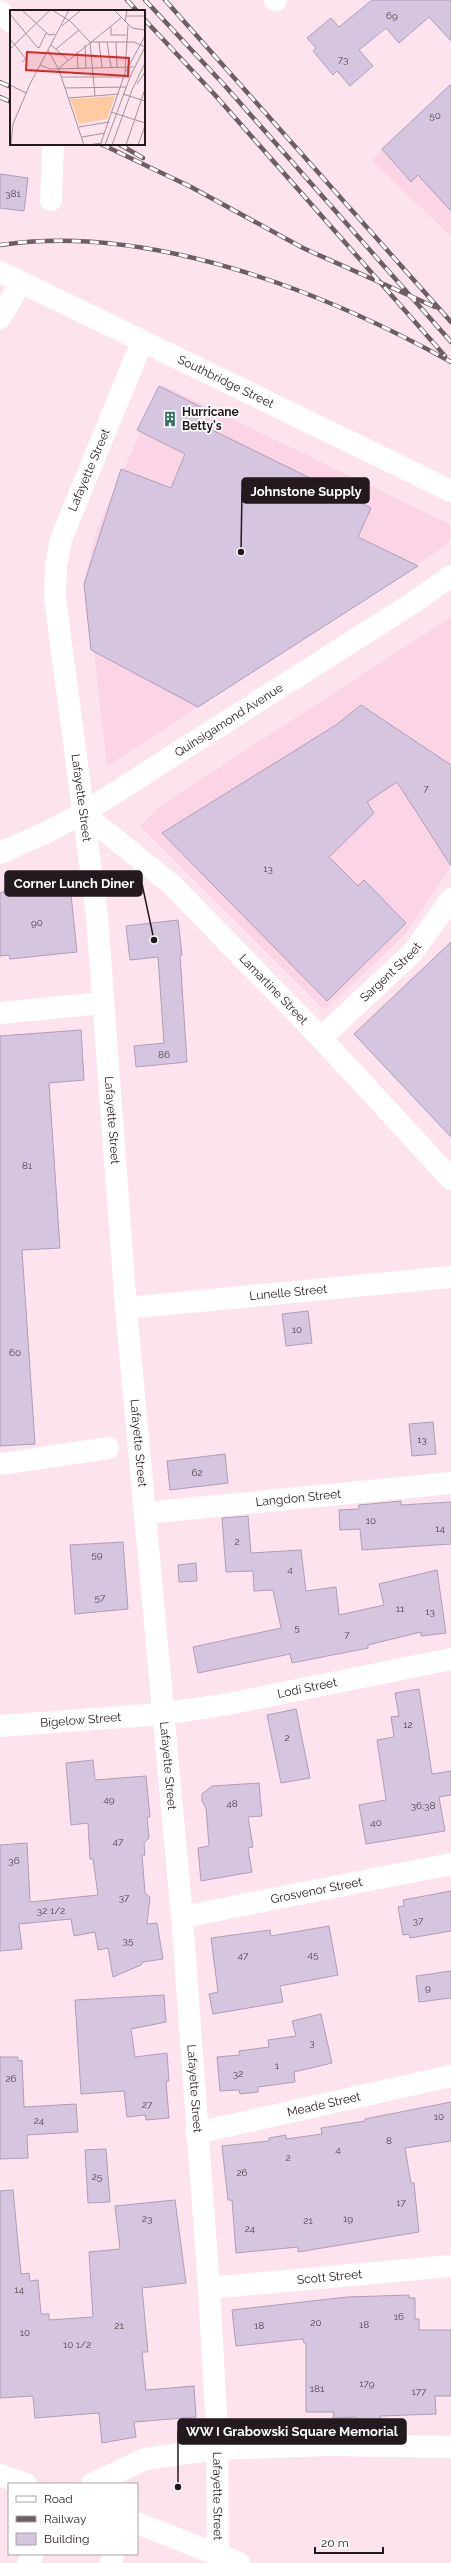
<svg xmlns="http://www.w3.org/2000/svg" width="451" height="2563" font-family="Raleway,sans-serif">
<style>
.built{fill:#fbd4e6}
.building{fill:#d5c5de;stroke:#ae9eb6}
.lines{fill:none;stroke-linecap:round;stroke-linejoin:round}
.minor{stroke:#fff;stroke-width:22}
.major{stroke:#fff;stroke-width:22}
.rail-casing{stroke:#6d5d64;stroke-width:4.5}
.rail{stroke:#fff;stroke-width:3;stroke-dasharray:9;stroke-linecap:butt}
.labels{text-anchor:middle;stroke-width:3.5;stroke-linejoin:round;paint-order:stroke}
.number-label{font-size:10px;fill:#50444e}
.street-label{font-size:12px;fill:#24191e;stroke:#fff}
.poi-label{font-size:12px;font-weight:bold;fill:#24191e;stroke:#fff;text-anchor:start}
.inset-road{fill:none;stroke:#a6929b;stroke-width:1}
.view{fill:#d62828;fill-opacity:0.15;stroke:#d62828;stroke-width:2}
.inset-edge{fill:none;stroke:#24191e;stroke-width:2}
.leader{fill:none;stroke:#24191e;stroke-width:1.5}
.callout-dot{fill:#24191e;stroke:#fff;stroke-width:1.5}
.callout{fill:#24191e;stroke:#24191e;stroke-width:1.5}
.callout-label{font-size:13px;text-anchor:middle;font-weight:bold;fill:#fff}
</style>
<rect width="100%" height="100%" fill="#fce3ee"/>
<g class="built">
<path d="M 451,84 L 451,236 L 371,160 Z"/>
<path d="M 162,385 L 449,524 L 451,534 L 448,544 L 107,766 L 86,585 L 87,570 L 94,539 L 103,515 Z"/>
<path d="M 451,617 L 451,867 L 404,935 L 324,1010 L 140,826 L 163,804 Z"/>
</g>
<g class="building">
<path d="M 372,0 L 451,0 L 451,41 L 429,17 L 399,43 L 386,28 L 359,50 L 373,66 L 350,86 L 337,71 L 333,75 L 313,51 L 316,48 L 307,38 L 331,18 L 339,27 Z"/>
<path d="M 451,84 L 451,211 L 418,175 L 411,182 L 382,149 Z"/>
<path d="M 0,174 L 28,178 L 24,211 L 0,208 Z"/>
<path d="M 159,386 L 203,408 L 196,422 L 371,508 L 358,537 L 418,566 L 198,707 L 91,650 L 84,584 L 121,469 L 171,488 L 185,454 L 137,430 Z"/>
<path d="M 361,705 L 451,765 L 451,866 L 397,782 L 367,802 L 374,813 L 329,857 L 358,886 L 364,880 L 406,923 L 327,1001 L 162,833 L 336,725 Z"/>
<path d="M 69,875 L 77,952 L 10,959 L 9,955 L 0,956 L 0,893 L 39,878 Z"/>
<path d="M 178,920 L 182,955 L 180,955 L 187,1062 L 136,1067 L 134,1046 L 164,1043 L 158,957 L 130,960 L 126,926 Z"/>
<path d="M 451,942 L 451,1137 L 354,1034 Z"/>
<path d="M 81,1030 L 84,1080 L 49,1083 L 60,1248 L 22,1250 L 35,1444 L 0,1446 L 0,1036 Z"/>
<path d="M 308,1311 L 312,1343 L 286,1346 L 282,1314 Z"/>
<path d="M 433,1422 L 436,1454 L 412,1456 L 409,1424 Z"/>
<path d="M 225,1454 L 228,1483 L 170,1490 L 167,1461 Z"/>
<path d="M 401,1501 L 401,1505 L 451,1502 L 451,1544 L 362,1550 L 360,1529 L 340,1530 L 339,1510 L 359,1509 L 359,1505 Z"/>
<path d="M 248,1516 L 251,1553 L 301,1550 L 306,1591 L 336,1587 L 339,1615 L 384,1605 L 379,1584 L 437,1570 L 446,1633 L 421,1636 L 421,1632 L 368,1645 L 368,1648 L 292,1663 L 290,1654 L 198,1673 L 193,1647 L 281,1628 L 273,1590 L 254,1591 L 253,1571 L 226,1572 L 222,1518 Z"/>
<path d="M 123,1542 L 128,1609 L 75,1614 L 70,1545 Z"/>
<path d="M 196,1563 L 197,1581 L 179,1582 L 178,1565 Z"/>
<path d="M 419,1689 L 432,1774 L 451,1771 L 451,1795 L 439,1797 L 445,1831 L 366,1844 L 359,1805 L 386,1800 L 377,1740 L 394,1737 L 391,1717 L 399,1716 L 395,1693 Z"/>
<path d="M 296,1709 L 310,1778 L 281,1783 L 267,1715 Z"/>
<path d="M 93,1760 L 95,1780 L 146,1776 L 150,1817 L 147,1817 L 149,1838 L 144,1843 L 145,1855 L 142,1855 L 145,1893 L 150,1897 L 147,1924 L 157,1923 L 163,1959 L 143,1962 L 141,1965 L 113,1977 L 108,1948 L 98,1950 L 95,1932 L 74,1936 L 71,1919 L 19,1924 L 22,1949 L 0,1951 L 0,1845 L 27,1843 L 30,1902 L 98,1895 L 93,1859 L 90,1859 L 88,1823 L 71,1825 L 66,1763 Z"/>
<path d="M 259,1783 L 262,1816 L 248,1817 L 253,1847 L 248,1848 L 252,1872 L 201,1881 L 198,1848 L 209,1846 L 206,1808 L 202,1801 L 202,1794 L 212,1786 Z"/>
<path d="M 451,1891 L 451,1931 L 410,1938 L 409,1934 L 403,1935 L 398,1907 L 404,1906 L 403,1900 Z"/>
<path d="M 329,1926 L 338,1975 L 280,1986 L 283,2002 L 213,2014 L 209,1994 L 218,1992 L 211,1938 L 270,1930 L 271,1936 Z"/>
<path d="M 451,1971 L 451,1998 L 419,2002 L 416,1976 Z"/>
<path d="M 164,1995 L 166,2022 L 131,2029 L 135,2057 L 167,2053 L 169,2081 L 166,2081 L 169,2118 L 146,2120 L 145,2115 L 127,2117 L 124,2091 L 81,2094 L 75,2000 Z"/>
<path d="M 321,2014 L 332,2063 L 294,2072 L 295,2082 L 258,2087 L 258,2092 L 240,2094 L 239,2090 L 220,2091 L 217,2057 L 240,2055 L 239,2051 L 269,2047 L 268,2040 L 296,2036 L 292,2021 Z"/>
<path d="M 0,2057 L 18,2057 L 18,2061 L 22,2060 L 24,2107 L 76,2104 L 78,2132 L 27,2135 L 28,2158 L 0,2159 Z"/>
<path d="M 451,2102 L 451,2141 L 405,2148 L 411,2183 L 414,2183 L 419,2232 L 298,2252 L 298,2247 L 236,2253 L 232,2200 L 228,2200 L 222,2146 L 269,2141 L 269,2138 L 286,2135 L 286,2139 L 322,2134 L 321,2128 L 365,2121 L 365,2119 Z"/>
<path d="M 106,2149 L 110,2202 L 88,2203 L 85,2150 Z"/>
<path d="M 13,2190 L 21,2274 L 29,2273 L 30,2281 L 38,2280 L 41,2314 L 49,2314 L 49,2320 L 93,2317 L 89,2252 L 120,2249 L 115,2206 L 175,2200 L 186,2283 L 142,2288 L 148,2352 L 142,2352 L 146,2390 L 194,2386 L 196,2417 L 134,2422 L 136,2437 L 102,2443 L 99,2413 L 35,2418 L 33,2396 L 0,2398 L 0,2191 Z"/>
<path d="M 409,2295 L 409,2298 L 415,2298 L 415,2319 L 419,2319 L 419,2330 L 451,2330 L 451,2396 L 435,2396 L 436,2414 L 380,2416 L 380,2422 L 356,2422 L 356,2417 L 333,2418 L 334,2412 L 306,2412 L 306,2343 L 304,2343 L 303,2339 L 236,2346 L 232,2310 L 347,2297 Z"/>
</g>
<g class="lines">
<g class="minor">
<path d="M 275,0 L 276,0"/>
<path d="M 0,12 L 11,22"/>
<path d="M 51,200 L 53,144"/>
<path d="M 0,318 L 21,282"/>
<path id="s1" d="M 142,342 L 61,539 L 56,566 L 55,598 L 97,917 L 126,1308 L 182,1917 L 209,2288 L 217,2431 L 218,2563"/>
<path id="s2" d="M 83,813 L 172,885 L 321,1038 L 451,1179"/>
<path d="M 0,1013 L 103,1003"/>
<path id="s3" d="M 321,1038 L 413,952 L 451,899"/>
<path id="s4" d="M 126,1308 L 451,1277"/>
<path d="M 0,1464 L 108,1448"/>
<path id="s5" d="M 146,1513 L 451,1483"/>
<path id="s6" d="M 0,1726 L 162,1714 L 228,1704 L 451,1659"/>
<path id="s7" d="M 182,1917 L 451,1864"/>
<path id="s8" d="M 196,2133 L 451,2076"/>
<path id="s9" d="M 209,2288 L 451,2266"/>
<path d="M 92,2484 L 145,2459 L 217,2449 L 328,2445 L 451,2447"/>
<path d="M 28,2563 L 33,2554"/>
<path d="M 111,2563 L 113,2554"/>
</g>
<g class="major">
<path id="s10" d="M 0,272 L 451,491"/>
<path id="s11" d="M 0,853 L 47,832 L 83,813 L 411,604 L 451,576"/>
<path d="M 0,2475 L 26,2484"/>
<path d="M 137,2523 L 239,2563"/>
</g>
<defs>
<g id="rail">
<path d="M 127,0 L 137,11"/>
<path d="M 145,0 L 226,87 L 451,342"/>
<path d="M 165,0 L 451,322"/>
<path d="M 144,19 L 215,95 L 445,356"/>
<path d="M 0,82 L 11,87"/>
<path d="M 0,97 L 11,102"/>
<path d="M 101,144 L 191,187 L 303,248 L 435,307"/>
<path d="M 119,144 L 143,158"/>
<path d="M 0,245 C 149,223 323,291 451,362"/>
</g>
</defs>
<use href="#rail" class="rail-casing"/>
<use href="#rail" class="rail"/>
</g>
<defs>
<symbol id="building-bare" viewBox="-9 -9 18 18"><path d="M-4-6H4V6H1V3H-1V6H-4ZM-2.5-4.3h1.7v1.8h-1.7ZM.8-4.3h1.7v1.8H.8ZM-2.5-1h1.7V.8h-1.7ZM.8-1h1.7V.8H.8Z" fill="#347564" stroke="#fff" stroke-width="2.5" paint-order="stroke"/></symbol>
</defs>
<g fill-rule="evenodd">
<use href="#building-bare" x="159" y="408" width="22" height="22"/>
</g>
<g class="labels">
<g class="number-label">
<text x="392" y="19">69</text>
<text x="343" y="63">73</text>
<text x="435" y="119">50</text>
<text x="13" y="197">381</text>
<text x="426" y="792">7</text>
<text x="268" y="872">13</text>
<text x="37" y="926">90</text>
<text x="164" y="1058">86</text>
<text x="27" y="1169">81</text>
<text x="297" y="1333">10</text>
<text x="15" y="1356">60</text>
<text x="422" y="1443">13</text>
<text x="197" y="1476">62</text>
<text x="371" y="1524">10</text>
<text x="440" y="1532">14</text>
<text x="237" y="1545">2</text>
<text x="97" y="1558">59</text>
<text x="290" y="1573">4</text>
<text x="100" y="1601">57</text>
<text x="400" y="1612">11</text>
<text x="430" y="1615">13</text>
<text x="297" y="1631">5</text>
<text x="347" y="1638">7</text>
<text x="408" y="1728">12</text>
<text x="287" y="1741">2</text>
<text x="109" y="1803">49</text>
<text x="232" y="1807">48</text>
<text x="423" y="1809">36;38</text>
<text x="376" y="1826">40</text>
<text x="118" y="1845">47</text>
<text x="14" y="1864">36</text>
<text x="124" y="1901">37</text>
<text x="51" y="1914">32 1/2</text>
<text x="418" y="1924">37</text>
<text x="128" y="1944">35</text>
<text x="313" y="1958">45</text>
<text x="243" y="1959">47</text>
<text x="428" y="1991">9</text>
<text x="312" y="2046">3</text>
<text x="277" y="2069">1</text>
<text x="238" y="2077">32</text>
<text x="11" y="2082">26</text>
<text x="147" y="2108">27</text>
<text x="439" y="2120">10</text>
<text x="39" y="2124">24</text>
<text x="389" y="2144">8</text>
<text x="338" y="2153">4</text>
<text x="288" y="2161">2</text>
<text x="242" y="2176">26</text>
<text x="97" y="2180">25</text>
<text x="401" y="2206">17</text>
<text x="147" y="2222">23</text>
<text x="348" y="2222">19</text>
<text x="308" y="2224">21</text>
<text x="250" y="2232">24</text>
<text x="19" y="2293">14</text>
<text x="399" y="2320">16</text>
<text x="316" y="2326">20</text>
<text x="364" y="2328">18</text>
<text x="119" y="2329">21</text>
<text x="259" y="2329">18</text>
<text x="25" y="2336">10</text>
<text x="77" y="2348">10 1/2</text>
<text x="367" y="2387">179</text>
<text x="317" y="2392">181</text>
<text x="419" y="2395">177</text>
</g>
<g class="street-label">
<text dy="4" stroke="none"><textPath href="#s10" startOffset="251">Southbridge Street</textPath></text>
<text transform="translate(89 470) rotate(-67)" y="4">Lafayette Street</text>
<text dy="4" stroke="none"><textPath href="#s11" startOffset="265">Quinsigamond Avenue</textPath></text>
<text dy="4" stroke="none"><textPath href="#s1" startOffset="474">Lafayette Street</textPath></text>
<text dy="4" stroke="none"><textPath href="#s3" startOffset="96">Sargent Street</textPath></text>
<text dy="4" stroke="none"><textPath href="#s2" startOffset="260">Lamartine Street</textPath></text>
<text dy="4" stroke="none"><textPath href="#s1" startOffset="798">Lafayette Street</textPath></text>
<text dy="4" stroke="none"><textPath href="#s4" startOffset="163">Lunelle Street</textPath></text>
<text dy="4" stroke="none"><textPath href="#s1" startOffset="1122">Lafayette Street</textPath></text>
<text dy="4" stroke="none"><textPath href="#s5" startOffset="153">Langdon Street</textPath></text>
<text dy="4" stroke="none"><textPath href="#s6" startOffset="310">Lodi Street</textPath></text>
<text dy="4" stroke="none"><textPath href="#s6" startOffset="81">Bigelow Street</textPath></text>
<text dy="4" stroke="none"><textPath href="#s1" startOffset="1446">Lafayette Street</textPath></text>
<text dy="4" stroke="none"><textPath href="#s7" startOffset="137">Grosvenor Street</textPath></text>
<text dy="4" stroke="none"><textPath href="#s1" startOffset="1770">Lafayette Street</textPath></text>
<text dy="4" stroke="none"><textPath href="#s8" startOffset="131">Meade Street</textPath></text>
<text dy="4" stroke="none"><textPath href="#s9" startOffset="121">Scott Street</textPath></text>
<text dy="4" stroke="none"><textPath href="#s1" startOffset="2178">Lafayette Street</textPath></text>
</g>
<g class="poi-label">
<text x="182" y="416">Hurricane<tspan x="182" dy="14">Betty's</tspan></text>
</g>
</g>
<g transform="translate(10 10)">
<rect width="135" height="135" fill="#fce3ee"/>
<path d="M 105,86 L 97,109 L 69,114 L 60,89 Z" fill="#fdcaa2"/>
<path class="inset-road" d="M 12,0 L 39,25 L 45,24M 42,0 L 60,11 L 80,32 L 85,86M 104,0 L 122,18 L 135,20M 0,4 L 27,37 L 29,38 L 36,23M 117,6 L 135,6M 115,12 L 117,0M 52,16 L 71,0M 101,17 L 101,25 L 116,25M 0,29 L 16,49 L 12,52M 81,32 L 124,32 L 135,37M 89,32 L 92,57M 97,32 L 101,57M 106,32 L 107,57M 41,35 L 58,50M 75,35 L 76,58M 0,39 L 40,0M 46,39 L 69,20M 38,40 L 49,60 L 74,135M 67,42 L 68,58M 30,55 L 40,59 L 124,57M 49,58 L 111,8M 115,62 L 118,15M 52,67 L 120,67M 127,74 L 135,62M 0,75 L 16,83M 55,78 L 116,77M 113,84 L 135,91M 59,88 L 109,84M 101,102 L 135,113M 69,117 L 99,112M 72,127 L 95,123M 91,133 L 115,63 L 135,26M 1,135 L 3,114 L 20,74 L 59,0M 78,135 L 92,133M 95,135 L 120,67 L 135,37M 102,135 L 122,80 L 135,53M 116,135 L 135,79M 128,135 L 135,116"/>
<path class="view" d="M 17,42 L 119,48 L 118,66 L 16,60 Z"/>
<rect width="135" height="135" class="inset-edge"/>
</g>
<path class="leader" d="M241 552L242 491M154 940L142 884M178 2487L178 2431"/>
<g class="callout-dot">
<circle cx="241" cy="552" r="4"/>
<circle cx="154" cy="940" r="4"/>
<circle cx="178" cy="2487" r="4"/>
</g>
<g class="callout">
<rect x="242" y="478" width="127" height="25" rx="4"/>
<rect x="5" y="871" width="137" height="25" rx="4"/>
<rect x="178" y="2419" width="228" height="25" rx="4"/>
</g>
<g class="callout-label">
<text x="306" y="496">Johnstone Supply</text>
<text x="74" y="888">Corner Lunch Diner</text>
<text x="292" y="2436">WW I Grabowski Square Memorial</text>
</g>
<rect x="8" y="2483" width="130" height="72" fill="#ffffff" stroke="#a7a3a5"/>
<rect x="16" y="2496" width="20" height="6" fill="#ffffff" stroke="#a7a3a5"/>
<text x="44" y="2503" font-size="12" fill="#24191e">Road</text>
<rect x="16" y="2516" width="20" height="6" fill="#6d5d64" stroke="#a7a3a5"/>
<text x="44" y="2523" font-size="12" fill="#24191e">Railway</text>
<rect x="16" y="2533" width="20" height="12" fill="#d5c5de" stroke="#a7a3a5"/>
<text x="44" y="2543" font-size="12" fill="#24191e">Building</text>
<path d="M315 2547v6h68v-6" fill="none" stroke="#24191e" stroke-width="2"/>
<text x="321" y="2547" font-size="12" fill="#24191e" stroke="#ffffff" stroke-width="3" paint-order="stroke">20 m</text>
</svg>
